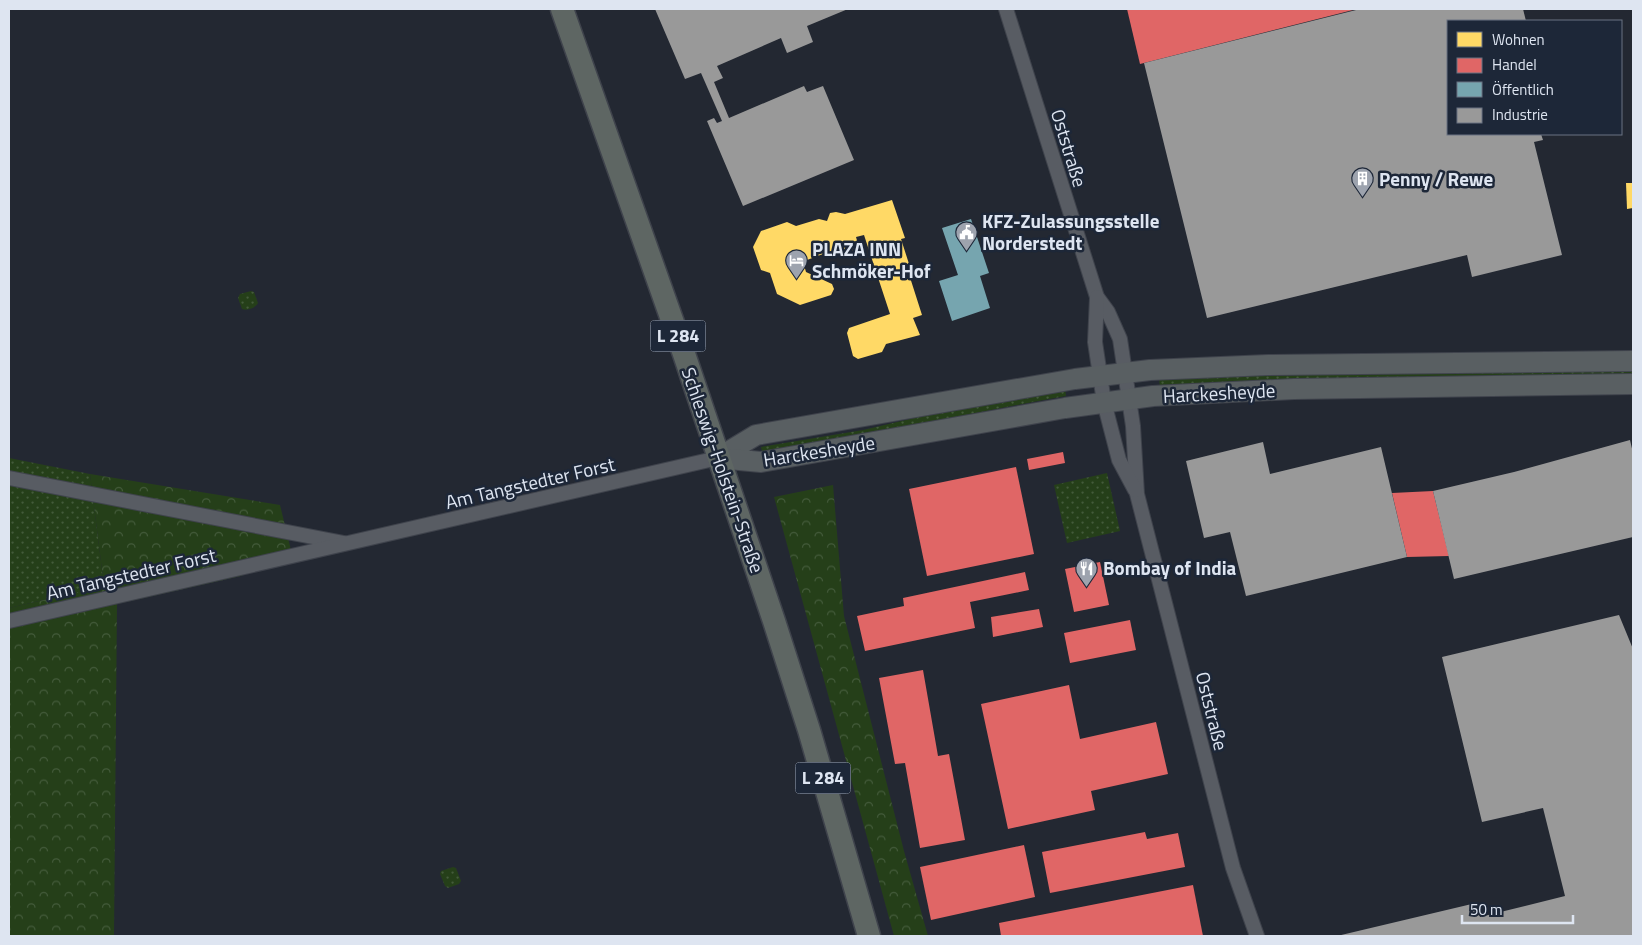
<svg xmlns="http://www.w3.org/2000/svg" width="1642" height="945" font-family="'Titillium Web',sans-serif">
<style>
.grass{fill:url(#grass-dots)}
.forest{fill:url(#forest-crowns)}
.homes{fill:#ffd966}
.shops{fill:#e06666}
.public{fill:#76a5af}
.industry{fill:#999}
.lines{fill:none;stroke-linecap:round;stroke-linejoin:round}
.minor-casing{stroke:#3f434c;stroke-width:16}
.secondary-casing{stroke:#3f434c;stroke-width:22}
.primary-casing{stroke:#3f434c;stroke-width:25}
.minor{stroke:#585c63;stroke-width:14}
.secondary{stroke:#595f62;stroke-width:20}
.primary{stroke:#5e6663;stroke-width:22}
.labels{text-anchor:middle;stroke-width:5;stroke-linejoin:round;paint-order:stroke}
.shield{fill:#1d2738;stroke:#a4acba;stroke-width:1}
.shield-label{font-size:18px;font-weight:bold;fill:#dee5f1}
.street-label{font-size:19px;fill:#dee5f1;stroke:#1d2738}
.poi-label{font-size:19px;font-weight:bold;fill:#dee5f1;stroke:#1d2738;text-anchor:start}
</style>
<defs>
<pattern id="grass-dots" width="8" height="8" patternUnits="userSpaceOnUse" patternTransform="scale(1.25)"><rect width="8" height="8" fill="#253f19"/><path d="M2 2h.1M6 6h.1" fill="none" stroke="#445b3b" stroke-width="1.8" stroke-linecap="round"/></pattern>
<pattern id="forest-crowns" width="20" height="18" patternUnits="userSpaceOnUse" patternTransform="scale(1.25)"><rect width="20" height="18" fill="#253f19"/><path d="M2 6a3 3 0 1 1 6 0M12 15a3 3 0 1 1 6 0" fill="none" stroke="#445b3b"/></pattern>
</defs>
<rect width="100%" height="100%" fill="#232832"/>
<g class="grass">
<path d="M 251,291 L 254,292 L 258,303 C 255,308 248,311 242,309 L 238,298 L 240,294 Z"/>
<path d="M 1633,368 L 1633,378 L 1160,389 L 1159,378 Z"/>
<path d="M 1065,388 L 1066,396 C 964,414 864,436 763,455 L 761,447 L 863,430 L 970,405 Z"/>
<path d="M 9,458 L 90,474 L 104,586 L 9,608 Z"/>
<path d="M 1107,473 L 1120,531 L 1067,543 L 1054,485 Z"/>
<path d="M 453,867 L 456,868 L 461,881 L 459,884 L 448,888 L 445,886 L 440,874 L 441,871 Z"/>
</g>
<g class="forest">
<path d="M 90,474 L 280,505 L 291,550 L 241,576 L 117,604 L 114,936 L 9,936 L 9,608 L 104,586 Z"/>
<path d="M 833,485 L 844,616 L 904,851 L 928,936 L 894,936 L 774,497 Z"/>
</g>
<g class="homes">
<path d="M 1626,183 L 1633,183 L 1633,208 L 1627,209 Z"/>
<path d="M 892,200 L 905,238 L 901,239 L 910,267 L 907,268 L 922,315 L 913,318 L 920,335 L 886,344 L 882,352 L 858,359 L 853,356 L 847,333 L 849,328 L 890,314 L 864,235 L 856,237 L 858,244 L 849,254 L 831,251 L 807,260 L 804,265 L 806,272 L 832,284 L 834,289 L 831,295 L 800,305 L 777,294 L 770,273 L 761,270 L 753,247 L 761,231 L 787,222 L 796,226 L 819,219 L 827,221 L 830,213 L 836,212 L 845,214 Z"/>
</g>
<g class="shops">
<path d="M 1127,9 L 1357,9 L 1140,64 Z"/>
<path d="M 1063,452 L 1065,463 L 1029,470 L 1027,459 Z"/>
<path d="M 1016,467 L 1034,554 L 927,576 L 909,489 Z"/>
<path d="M 1433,491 L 1449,556 L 1407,557 L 1392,493 Z"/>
<path d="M 1100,562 L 1109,605 L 1074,612 L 1065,569 Z"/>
<path d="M 1025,572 L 1029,590 L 970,602 L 975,628 L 865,651 L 857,616 L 904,606 L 903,598 Z"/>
<path d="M 1039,609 L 1043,627 L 993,637 L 991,617 Z"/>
<path d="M 1130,620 L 1136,650 L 1070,663 L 1064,633 Z"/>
<path d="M 923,670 L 938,756 L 949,754 L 965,840 L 920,848 L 905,763 L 895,764 L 879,678 Z"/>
<path d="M 1069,685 L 1080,739 L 1156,722 L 1168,774 L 1091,791 L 1095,810 L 1008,829 L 981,704 Z"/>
<path d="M 1145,832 L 1147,839 L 1178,833 L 1185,867 L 1050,893 L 1042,852 Z"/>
<path d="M 1024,845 L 1035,897 L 931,920 L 920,867 Z"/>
<path d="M 1193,885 L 1203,936 L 1001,936 L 999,923 Z"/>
</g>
<path class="public" d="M 971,219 L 989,273 L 980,276 L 990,308 L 952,321 L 939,281 L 958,275 L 942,228 Z"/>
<g class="industry">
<path d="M 655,9 L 848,9 L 807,26 L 813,42 L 787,53 L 781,38 L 717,66 L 723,78 L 714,82 L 729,118 L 804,86 L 807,92 L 823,86 L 854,160 L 743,206 L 707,121 L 714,118 L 717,123 L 722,121 L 701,73 L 685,79 Z"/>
<path d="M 1360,9 L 1523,9 L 1526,21 L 1448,21 L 1448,134 L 1541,134 L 1543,140 L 1534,142 L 1562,255 L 1472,277 L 1467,255 L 1207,318 L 1144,63 Z"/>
<path d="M 1630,440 L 1633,453 L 1633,537 L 1454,579 L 1433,491 L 1514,472 Z"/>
<path d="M 1263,442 L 1270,474 L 1381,447 L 1407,557 L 1246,596 L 1230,532 L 1204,538 L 1186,461 Z"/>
<path d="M 1619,615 L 1633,649 L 1633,936 L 1337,936 L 1476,903 L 1480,917 L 1565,896 L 1543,808 L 1482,822 L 1442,657 Z"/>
</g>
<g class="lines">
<defs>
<g id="minor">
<path d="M 1006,9 L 1097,297 L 1108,312 L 1120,339 L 1133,426 L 1137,494 L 1233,868 L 1257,936"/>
<path d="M 1097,297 L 1095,342 L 1104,402 L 1119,460 L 1135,490"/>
<path d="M 9,478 L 344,543"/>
<path d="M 9,621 L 718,458"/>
</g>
<g id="secondary">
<path d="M 718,458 L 756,435 L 1075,379 L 1150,370 L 1268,365 L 1633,361"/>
<path d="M 718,458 L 761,462 L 1065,408 L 1153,396 L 1294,389 L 1633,384"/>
</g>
<path id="primary" d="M 562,9 L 683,351 L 774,621 L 809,730 L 869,936"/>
</defs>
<use href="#minor" class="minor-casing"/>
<use href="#secondary" class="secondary-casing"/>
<use href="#primary" class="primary-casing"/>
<use href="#minor" class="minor"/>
<use href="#secondary" class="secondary"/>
<use href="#primary" class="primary"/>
</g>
<defs>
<symbol id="building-pin" viewBox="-11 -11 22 30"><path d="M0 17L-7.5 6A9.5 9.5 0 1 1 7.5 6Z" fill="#9da3ae" stroke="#1d2738"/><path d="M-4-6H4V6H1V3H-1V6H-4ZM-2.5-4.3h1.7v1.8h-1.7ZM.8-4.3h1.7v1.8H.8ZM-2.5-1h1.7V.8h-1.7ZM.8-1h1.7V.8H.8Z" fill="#fff"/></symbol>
<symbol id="civic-pin" viewBox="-11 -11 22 30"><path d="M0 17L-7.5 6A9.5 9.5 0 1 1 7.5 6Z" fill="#9da3ae" stroke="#1d2738"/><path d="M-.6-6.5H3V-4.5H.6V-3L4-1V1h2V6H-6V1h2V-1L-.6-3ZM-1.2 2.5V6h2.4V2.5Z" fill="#fff"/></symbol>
<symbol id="hotel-pin" viewBox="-11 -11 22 30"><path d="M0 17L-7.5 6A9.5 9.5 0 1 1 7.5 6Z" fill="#9da3ae" stroke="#1d2738"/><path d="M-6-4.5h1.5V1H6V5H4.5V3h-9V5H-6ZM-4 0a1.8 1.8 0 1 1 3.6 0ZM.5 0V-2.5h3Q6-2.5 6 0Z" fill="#fff"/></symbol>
<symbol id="restaurant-pin" viewBox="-11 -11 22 30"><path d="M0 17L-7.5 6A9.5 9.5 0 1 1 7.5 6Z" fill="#9da3ae" stroke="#1d2738"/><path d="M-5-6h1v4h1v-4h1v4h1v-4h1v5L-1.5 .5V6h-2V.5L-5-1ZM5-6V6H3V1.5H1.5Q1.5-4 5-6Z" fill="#fff"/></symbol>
</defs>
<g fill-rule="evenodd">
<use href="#building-pin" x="1350" y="166" width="25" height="34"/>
<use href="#civic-pin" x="954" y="220" width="25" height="34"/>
<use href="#hotel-pin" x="784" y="248" width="25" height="34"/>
<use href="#restaurant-pin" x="1074" y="556" width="25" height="34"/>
</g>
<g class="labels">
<g class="shield">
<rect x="650.5" y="320.5" width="55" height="31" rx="4"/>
<rect x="795.5" y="762.5" width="55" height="31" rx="4"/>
</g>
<g class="shield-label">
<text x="678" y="342">L 284</text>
<text x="823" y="784">L 284</text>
</g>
<g class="street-label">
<text transform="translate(1069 148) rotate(73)" y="7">Oststraße</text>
<text transform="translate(1219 393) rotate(-3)" y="7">Harckesheyde</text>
<text transform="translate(819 451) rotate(-9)" y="7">Harckesheyde</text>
<text transform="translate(723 470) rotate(71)" y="7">Schleswig-Holstein-Straße</text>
<text transform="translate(530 483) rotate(-13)" y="7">Am Tangstedter Forst</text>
<text transform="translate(131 574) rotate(-13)" y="7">Am Tangstedter Forst</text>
<text transform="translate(1212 711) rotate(76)" y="7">Oststraße</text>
</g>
<g class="poi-label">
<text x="1379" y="186">Penny / Rewe</text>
<text x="982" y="228">KFZ-Zulassungsstelle<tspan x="982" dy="22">Norderstedt</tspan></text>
<text x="812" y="256">PLAZA INN<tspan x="812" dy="22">Schmöker-Hof</tspan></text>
<text x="1103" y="575">Bombay of India</text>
</g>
</g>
<rect width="1642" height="945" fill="none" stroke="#dee5f1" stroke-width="20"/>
<rect x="1447" y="20" width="175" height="115" fill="#1d2738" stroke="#6a7382"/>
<rect x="1457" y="32" width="25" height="15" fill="#ffd966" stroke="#6a7382"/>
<text x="1492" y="45" font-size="15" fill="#dee5f1">Wohnen</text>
<rect x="1457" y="58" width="25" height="15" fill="#e06666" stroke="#6a7382"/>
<text x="1492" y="70" font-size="15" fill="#dee5f1">Handel</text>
<rect x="1457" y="82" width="25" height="15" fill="#76a5af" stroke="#6a7382"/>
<text x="1492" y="95" font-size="15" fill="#dee5f1">Öffentlich</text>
<rect x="1457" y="108" width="25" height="15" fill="#999999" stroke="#6a7382"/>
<text x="1492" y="120" font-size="15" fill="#dee5f1">Industrie</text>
<path d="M1462 915v8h111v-8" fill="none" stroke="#dee5f1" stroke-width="2.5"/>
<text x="1470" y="915" font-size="15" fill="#dee5f1" stroke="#1d2738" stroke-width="4" paint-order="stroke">50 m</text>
</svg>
